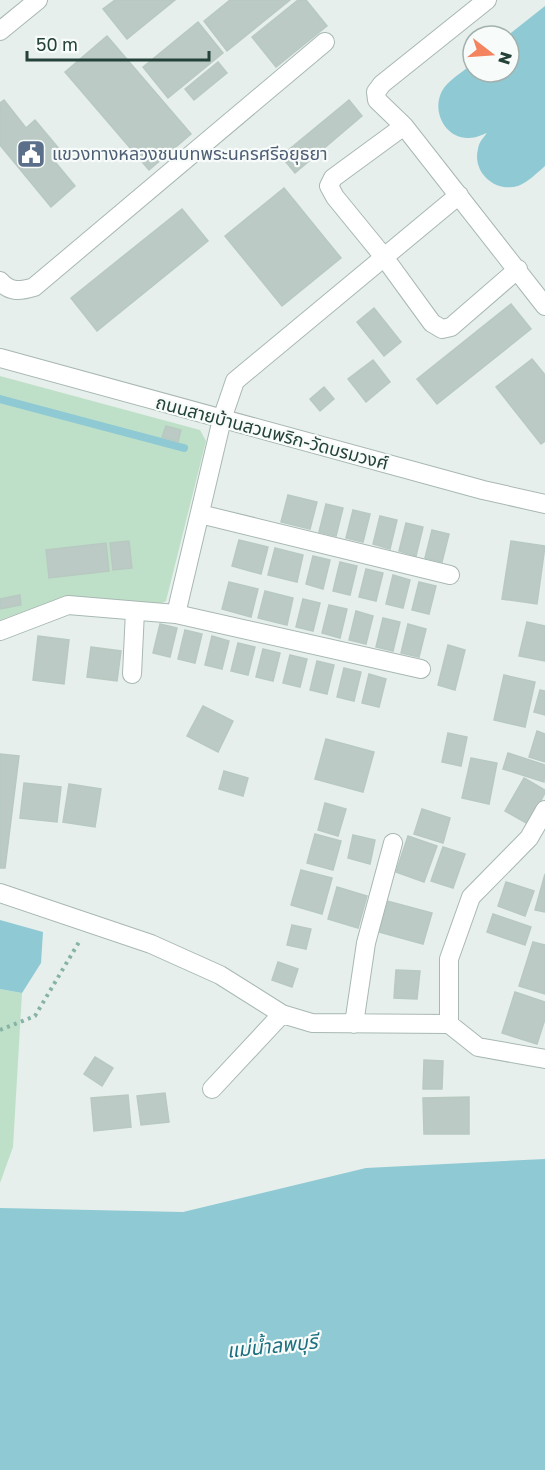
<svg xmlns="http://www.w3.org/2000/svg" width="545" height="1470" font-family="'Golos Text','Noto Sans Thai',sans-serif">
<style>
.green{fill:#bfe0c8}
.water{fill:#8ec9d4}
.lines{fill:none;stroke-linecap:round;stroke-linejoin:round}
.stream{stroke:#8ec9d4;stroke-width:8}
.building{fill:#bbcac4;stroke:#b8c9c2;stroke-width:1.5}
.minor-casing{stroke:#a8b8b2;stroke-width:20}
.path{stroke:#86b3a5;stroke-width:4;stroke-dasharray:3 4.5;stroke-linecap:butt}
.minor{stroke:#fff;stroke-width:18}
.labels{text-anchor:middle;stroke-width:4.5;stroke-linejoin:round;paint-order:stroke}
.service-label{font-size:18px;fill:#4e5e75;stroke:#f7fbf9;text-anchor:start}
.street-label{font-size:18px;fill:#24423a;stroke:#f7fbf9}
.water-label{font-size:20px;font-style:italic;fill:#1c6f80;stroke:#f7fbf9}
</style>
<rect width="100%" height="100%" fill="#e6efeb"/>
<path class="green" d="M0 376 200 430 206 441 166 601 160 604 66 596 0 620Z
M0 989 22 993 13 1147 0 1183Z"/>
<path class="water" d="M545 6V166C537 173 528 182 518 186 495 193 472 172 478 149 479 142 483 138 487 133 481 135 476 138 469 138 446 139 431 112 442 91 448 80 463 72 473 63V72H509V36H507Z
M0 920 43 932 41 963 22 993 0 989Z
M545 1159V1470H0V1208L183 1212 366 1168Z"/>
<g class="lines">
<path class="stream" d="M0 399 184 448"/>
</g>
<path class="building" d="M115 0H175L127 39 103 9Z
M230 0H290L227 51 204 21Z
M298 0H306L327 26 276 67 252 37Z
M198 22 223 53 168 98 143 67Z
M107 36 191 134 149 170 65 72Z
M218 62 227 73 194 100 185 89Z
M4 100 26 128 35 120 60 150 51 157 75 186 51 207 0 145V103Z
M349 100 362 116 295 173 281 156Z
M284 188 341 258 282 306 225 236Z
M182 209 208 241 97 331 71 298Z
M511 304 531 329 437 404 417 379Z
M374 308 401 342 384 356 357 322Z
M532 359 545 375V441L541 444 496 387Z
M373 360 390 382 366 402 348 379Z
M324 387 334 399 320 411 310 399Z
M166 426 181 430 178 442 162 437Z
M288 495 317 502 310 529 281 522Z
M326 504 343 508 336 536 319 532Z
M353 510 370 514 363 542 346 538Z
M380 516 397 520 390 549 373 544Z
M406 523 423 527 416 556 399 551Z
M432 530 449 534 442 562 425 558Z
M239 540 268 547 261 574 232 566Z
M129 541 132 568 113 570 110 543Z
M511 541 545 546 537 604 502 599Z
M106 543 109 571 49 578 46 550Z
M275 548 303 555 297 582 268 575Z
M313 556 330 560 323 589 306 584Z
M340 562 357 566 350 595 333 591Z
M366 569 383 573 376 601 359 597Z
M393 575 410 580 403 608 386 604Z
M229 582 258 589 251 617 222 609Z
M419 582 436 586 429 614 412 610Z
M265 591 293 598 287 625 258 618Z
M20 595 21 605 0 609V599Z
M303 599 320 603 313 631 296 627Z
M329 605 347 609 340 638 322 633Z
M356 611 373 616 366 644 349 640Z
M383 618 400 622 393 651 376 647Z
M527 622 545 626V661L519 656Z
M160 624 177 628 170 657 153 653Z
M408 624 426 629 419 657 401 653Z
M185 630 202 634 195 663 178 659Z
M38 636 69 640 64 684 33 680Z
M212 636 229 641 222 669 205 665Z
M238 643 255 647 248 675 231 671Z
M448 645 465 650 455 690 438 685Z
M91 647 121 651 117 681 87 677Z
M263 649 280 653 273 681 256 677Z
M290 655 307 659 300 687 283 683Z
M317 661 334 665 327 694 310 690Z
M344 668 361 672 354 701 337 697Z
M369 674 386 679 379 707 362 703Z
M504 675 535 682 525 727 494 720Z
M540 690 545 691V715L534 712Z
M203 706 233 721 218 752 187 736Z
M537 731 545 734V762L529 757Z
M448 733 467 737 461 766 442 762Z
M326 739 374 752 363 792 315 779Z
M508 753 545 765 544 782 503 769Z
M0 754 19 756 5 868H0Z
M471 758 497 763 489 804 462 798Z
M224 771 248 778 243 796 219 789Z
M524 778 545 790V793L528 824 505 811Z
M24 783 61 787 57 822 20 818Z
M69 784 101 789 95 827 63 822Z
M325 803 346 809 338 836 318 830Z
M422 809 450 818 443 843 414 834Z
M315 834 341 841 333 870 307 863Z
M353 835 375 840 370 864 348 858Z
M408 836 437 846 424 882 396 872Z
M443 847 465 854 453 888 431 881Z
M301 870 332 878 322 914 291 905Z
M545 874V912L535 910Z
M506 882 534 891 525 916 498 906Z
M337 887 367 896 358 928 328 919Z
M387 901 432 913 423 944 379 932Z
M493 914 531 927 525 945 487 932Z
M292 925 311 929 306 949 287 945Z
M533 942 545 945V994L519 986Z
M278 962 298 969 292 987 272 980Z
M396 970 420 971 417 999 394 998Z
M515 992 545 1002V1019L537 1044 502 1033Z
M95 1057 113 1068 102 1086 84 1074Z
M424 1060 443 1061 442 1089H423Z
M165 1093 169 1122 141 1125 137 1096Z
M128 1095 131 1127 94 1131 91 1098Z
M469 1097V1134H424L423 1098Z"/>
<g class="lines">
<g class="minor-casing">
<path id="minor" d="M487 0 382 84 376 92 377 100 404 126 545 306
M0 31 38 0
M404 126 333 178 329 186 335 197 384 257 432 323 442 329 451 327 518 269
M0 281C10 293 21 291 34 287L325 42
M0 358 483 490 545 504
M200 514 450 575
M176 614 222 419 235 381 459 195
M0 631 68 605 176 614 421 669
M132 674 135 611
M545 810 529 838 471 897 449 959V1024L478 1047 545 1059
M0 893 151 944 220 975 282 1014 312 1023 449 1024
M354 1024 366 943 393 843
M212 1089 282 1014"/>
</g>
<path class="path" d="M0 1030 35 1016 79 942"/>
<use href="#minor" class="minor"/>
</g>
<defs>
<g id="civic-square" transform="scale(1.5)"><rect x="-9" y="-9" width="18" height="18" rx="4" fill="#5c6f8a" stroke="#f7fbf9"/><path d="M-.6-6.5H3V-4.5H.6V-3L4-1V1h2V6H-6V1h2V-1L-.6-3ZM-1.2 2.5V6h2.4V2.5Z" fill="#fff"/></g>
</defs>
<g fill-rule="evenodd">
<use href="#civic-square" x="31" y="154"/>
</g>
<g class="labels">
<g class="service-label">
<text x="52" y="160">แขวงทางหลวงชนบทพระนครศรีอยุธยา</text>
</g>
<g class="street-label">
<text transform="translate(272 433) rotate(15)" y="6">ถนนสายบ้านสวนพริก-วัดบรมวงศ์</text>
</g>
<g class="water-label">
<text transform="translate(272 1346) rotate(-6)" y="7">แม่น้ำลพบุรี</text>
</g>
</g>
<g transform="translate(491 54) rotate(107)"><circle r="28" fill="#f7fbf9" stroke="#a3b1ad" stroke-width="1.5"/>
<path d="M0-4.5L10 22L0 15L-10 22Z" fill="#f4845f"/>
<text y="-9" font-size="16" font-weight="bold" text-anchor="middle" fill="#24423a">N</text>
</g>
<path d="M27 51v9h182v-9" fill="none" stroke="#24423a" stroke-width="3"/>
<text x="36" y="51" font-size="18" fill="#24423a" stroke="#f7fbf9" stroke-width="4.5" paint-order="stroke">50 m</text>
</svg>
